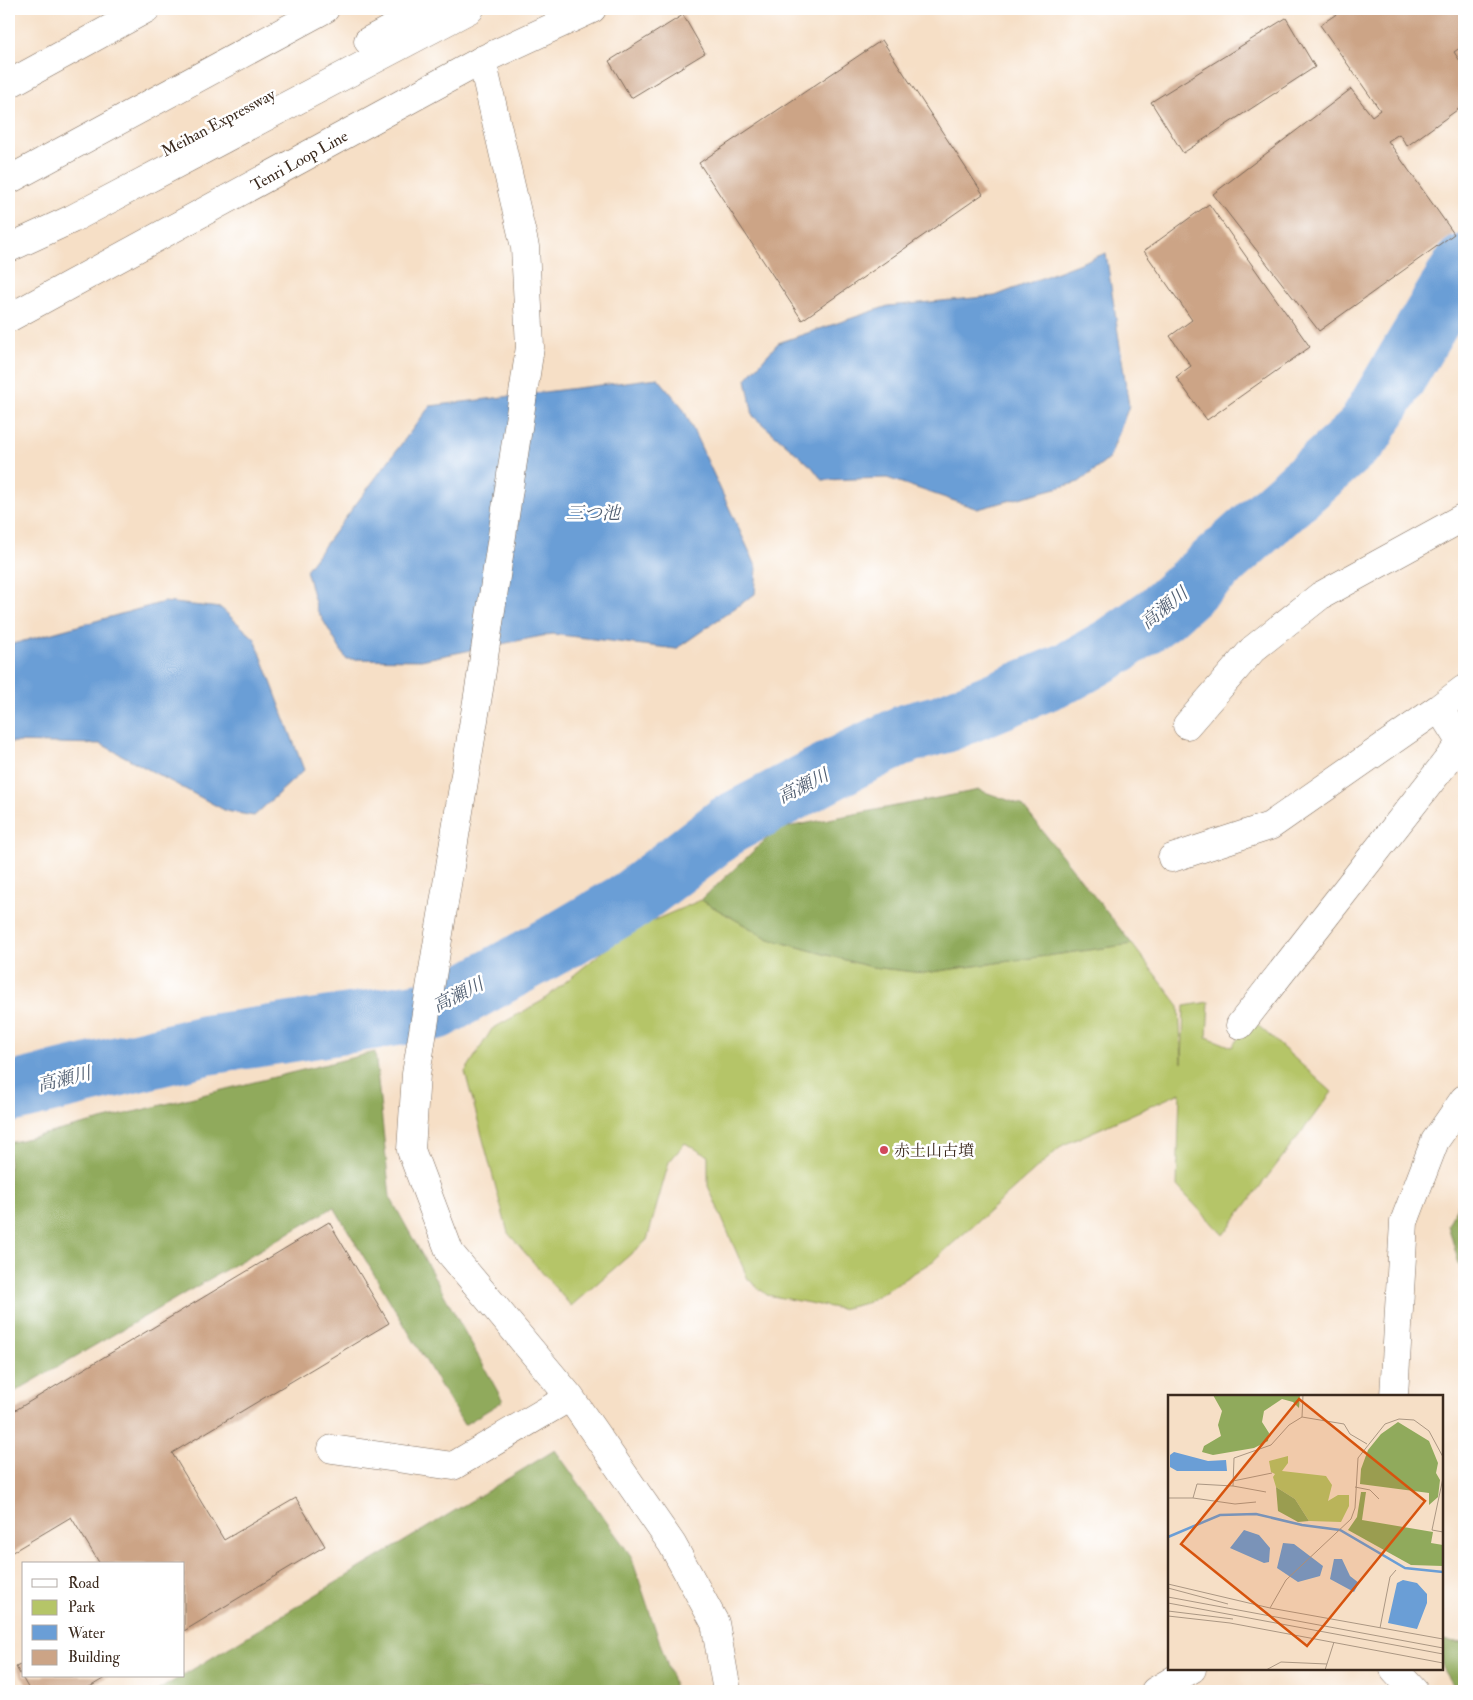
<svg xmlns="http://www.w3.org/2000/svg" width="1473" height="1700" font-family="'IM FELL Double Pica','Noto Serif JP',serif">
<style>
.green{fill:#b5c568;stroke:#787843}
.forest{fill:#90aa5c;stroke:#666a3d}
.water{fill:#6a9ed6;stroke:#52647a}
.lines{fill:none;stroke-linecap:round;stroke-linejoin:round}
.river{stroke:#6a9ed6;stroke-width:60}
.building{fill:#cca486}
.minor-casing{stroke:#7c6959;stroke-width:29}
.major-casing{stroke:#7c6959;stroke-width:29}
.highway-casing{stroke:#7c6959;stroke-width:29}
.minor{stroke:#fff;stroke-width:28}
.major{stroke:#fff;stroke-width:28}
.highway{stroke:#fff;stroke-width:28}
.poi-dot{fill:#d1495b;stroke:#fff;stroke-width:2}
.labels{text-anchor:middle;stroke-width:5;stroke-linejoin:round;paint-order:stroke}
.street-label{font-size:16px;fill:#3b2a1e;stroke:#fff}
.poi-label{font-size:16px;fill:#3b2a1e;stroke:#fff;text-anchor:start}
.water-label{font-size:18px;font-style:italic;fill:#505e71;stroke:#fff}
.inset-river{fill:none;stroke:#6a9ed6;stroke-width:2.5}
.inset-road{fill:none;stroke:#ab9783;stroke-width:1}
.view{fill:#d7540e;fill-opacity:0.15;stroke:#d7540e;stroke-width:2.5}
.inset-edge{fill:none;stroke:#3b2a1e;stroke-width:2.5}
</style>
<rect width="100%" height="100%" fill="#fff"/>
<filter id="ink" filterUnits="userSpaceOnUse"><feTurbulence type="fractalNoise" baseFrequency=".02" numOctaves="2"/><feDisplacementMap in="SourceGraphic" scale="10" xChannelSelector="R" yChannelSelector="G"/><feConvolveMatrix kernelMatrix="1 2 1 2 8 2 1 2 1" color-interpolation-filters="sRGB"/></filter>
<filter id="wash" filterUnits="userSpaceOnUse"><feTurbulence type="fractalNoise" baseFrequency=".0096" numOctaves="4" result="noise"/><feDisplacementMap in="SourceGraphic" scale="20" xChannelSelector="R" yChannelSelector="G"/><feGaussianBlur stdDeviation="1.12" result="paint"/><feColorMatrix in="noise" values="0 0 0 0 0 0 0 0 0 0 0 0 0 0 0 0 0 1.4 0 .05"/><feComposite in="paint" operator="in"/></filter>
<g filter="url(#wash)">
<rect width="100%" height="100%" fill="#f6dfc6"/>
<path class="green" d="M701 900 769 939 871 967 924 973 1132 944 1179 1006 1182 1063 1184 1006 1209 1002 1207 1037 1232 1047 1251 1019 1332 1092 1223 1235 1177 1186 1180 1093 1063 1145 933 1261 866 1303 841 1309 767 1295 748 1279 708 1186V1156L685 1143 669 1162 647 1240 571 1306 508 1233 465 1072 492 1029 542 1001 627 932Z"/>
<path class="forest" d="M979 790 1022 805 1132 944 924 973 871 967 769 939 701 900 777 829Z
M375 1052 390 1197 503 1401 464 1425 334 1207 9 1395V1143Z
M1464 1192V1273L1461 1271 1448 1225Z
M555 1450 631 1556 676 1691H157Z
M1442 1640 1464 1643V1691H1456L1442 1668Z"/>
<path class="water" d="M1106 253 1129 406 1109 459 1079 482 978 509 887 478 822 480 812 467 753 416 746 379 778 343 888 306 995 296Z
M658 378 683 408 757 568 755 594 676 649 552 634 421 660 346 659 317 610 306 570 430 406Z
M164 602 221 608 255 639 304 770 254 816 226 811 101 744 9 742V645Z"/>
<g class="lines">
<path class="river" d="M9 1093 206 1045 436 1010 556 944 631 900 728 825 853 759 908 733 942 724 1070 671 1114 646 1161 613 1363 433 1464 264"/>
</g>
<g id="blocks">
<path class="building" d="M1344 9H1460L1464 14V45L1454 52 1464 67V105L1407 146 1399 134 1388 141 1454 234 1319 331 1213 194 1351 89 1372 116 1380 110 1320 25Z
M683 15 705 53 631 98 609 61Z
M1286 18 1315 67 1183 153 1151 102Z
M882 40 983 194 802 320 699 163Z
M1209 204 1310 347 1207 420 1176 377 1191 366 1170 336 1192 320 1144 251Z
M329 1222 389 1323 172 1453 224 1540 296 1498 325 1546 184 1631V1564H100L71 1517 9 1554V1414Z
M24 1663V1676H108L83 1691H30L16 1667Z"/>
</g>
</g>
<g filter="url(#ink)">
<use href="#blocks" fill-opacity="0" stroke="#7c6959" stroke-width="1"/>
<g class="lines">
<g class="minor-casing">
<path id="minor" d="M482 60 525 247 530 347 481 677 416 1074 411 1150 450 1253 570 1397 672 1544 715 1623 727 1691
M9 84 146 9
M1464 689 1439 708 1464 748
M1187 725 1253 649 1320 596 1464 517
M1172 858 1270 826 1439 708
M1240 1025 1461 743
M1394 1396 1404 1222 1435 1141 1464 1099
M332 1449 453 1466 570 1397
M1394 1669 1414 1691
M1155 1691 1192 1669"/>
</g>
<g class="major-casing">
<path id="major" d="M9 318 482 60 592 9"/>
</g>
<g class="highway-casing">
<path id="highway" d="M368 41 428 9
M9 180 325 9
M9 248 72 219 470 9"/>
</g>
<use href="#minor" class="minor"/>
<use href="#major" class="major"/>
<use href="#highway" class="highway"/>
</g>
</g>
<circle class="poi-dot" cx="884" cy="1150" r="5"/>
<g class="labels">
<g class="street-label">
<text transform="translate(218 122) rotate(-28)" y="6">Meihan Expressway</text>
<text transform="translate(299 160) rotate(-29)" y="6">Tenri Loop Line</text>
</g>
<g class="poi-label">
<text x="894" y="1156">赤土山古墳</text>
</g>
<g class="water-label">
<text x="593" y="519">三つ池</text>
<text transform="translate(1164 608) rotate(-39)" y="6">高瀬川</text>
<text transform="translate(803 786) rotate(-27)" y="6">高瀬川</text>
<text transform="translate(458 995) rotate(-27)" y="6">高瀬川</text>
<text transform="translate(64 1079) rotate(-14)" y="6">高瀬川</text>
</g>
</g>
<g transform="translate(1168 1395)">
<rect width="275" height="275" fill="#f6dfc6"/>
<path d="M120 61V68L114 76 158 81 164 90 160 106 170 100H181V111L173 127 141 126 127 104 108 92 105 82 107 79 103 77 101 66Z" fill="#b5c568"/>
<path d="M45 0H132L131 13 125 7 114 4 96 16 94 27 101 38 100 46 86 53 45 60 34 57 36 51 53 41 50 30 54 16ZM230 27 261 46 270 68 268 78 272 85 270 102 261 110V98L192 89 193 74 200 55 213 39ZM108 92 127 104 141 126 130 127 110 116ZM193 97H198L194 125 265 137 263 148 275 150V171L243 170 180 135 189 122Z" fill="#90aa5c"/>
<path d="M6 57 40 66 58 65 59 76H9L2 72V60ZM76 135 91 140 102 153 101 167 96 168 62 153ZM115 148 126 149 155 171 152 181 130 187 109 173ZM166 164H174L182 181 191 188 186 197 162 184ZM235 185 249 188 259 199V208L249 234 220 228 229 188Z" fill="#6a9ed6"/>
<path class="inset-river" d="M0 142 52 120 88 119 134 130 172 135 237 173 275 177"/>
<path class="inset-road" d="M134 22 176 29 182 39 199 49M275 83 264 135 275 137M65 86 104 78M65 91 98 97M187 92 202 95 211 104M0 103H25L29 89 65 91 66 63 103 50 121 30 134 22 135 0M25 103 67 109 88 107M0 189 102 213 275 244M0 193 60 209M0 202 275 253M0 208 275 259M102 213 118 185 183 124 187 113 190 63 217 29 231 24 246 25 261 36 275 62M0 216 65 224M0 221 62 228 275 268M212 233 222 182 228 175M98 275 113 267 159 269M157 275 166 247"/>
<path class="view" d="M131 4 257 106 139 251 13 149Z"/>
<rect width="275" height="275" class="inset-edge"/>
</g>
<rect width="1473" height="1700" fill="none" stroke="#fff" stroke-width="30"/>
<rect x="22" y="1562" width="162" height="115" fill="#ffffff" stroke="#b1aaa5"/>
<rect x="32" y="1579" width="25" height="8" fill="#ffffff" stroke="#b1aaa5"/>
<text x="68" y="1588" font-size="15" fill="#3b2a1e">Road</text>
<rect x="32" y="1600" width="25" height="15" fill="#b5c568" stroke="#b1aaa5"/>
<text x="68" y="1612" font-size="15" fill="#3b2a1e">Park</text>
<rect x="32" y="1625" width="25" height="15" fill="#6a9ed6" stroke="#b1aaa5"/>
<text x="68" y="1638" font-size="15" fill="#3b2a1e">Water</text>
<rect x="32" y="1650" width="25" height="15" fill="#cca486" stroke="#b1aaa5"/>
<text x="68" y="1662" font-size="15" fill="#3b2a1e">Building</text>
</svg>
